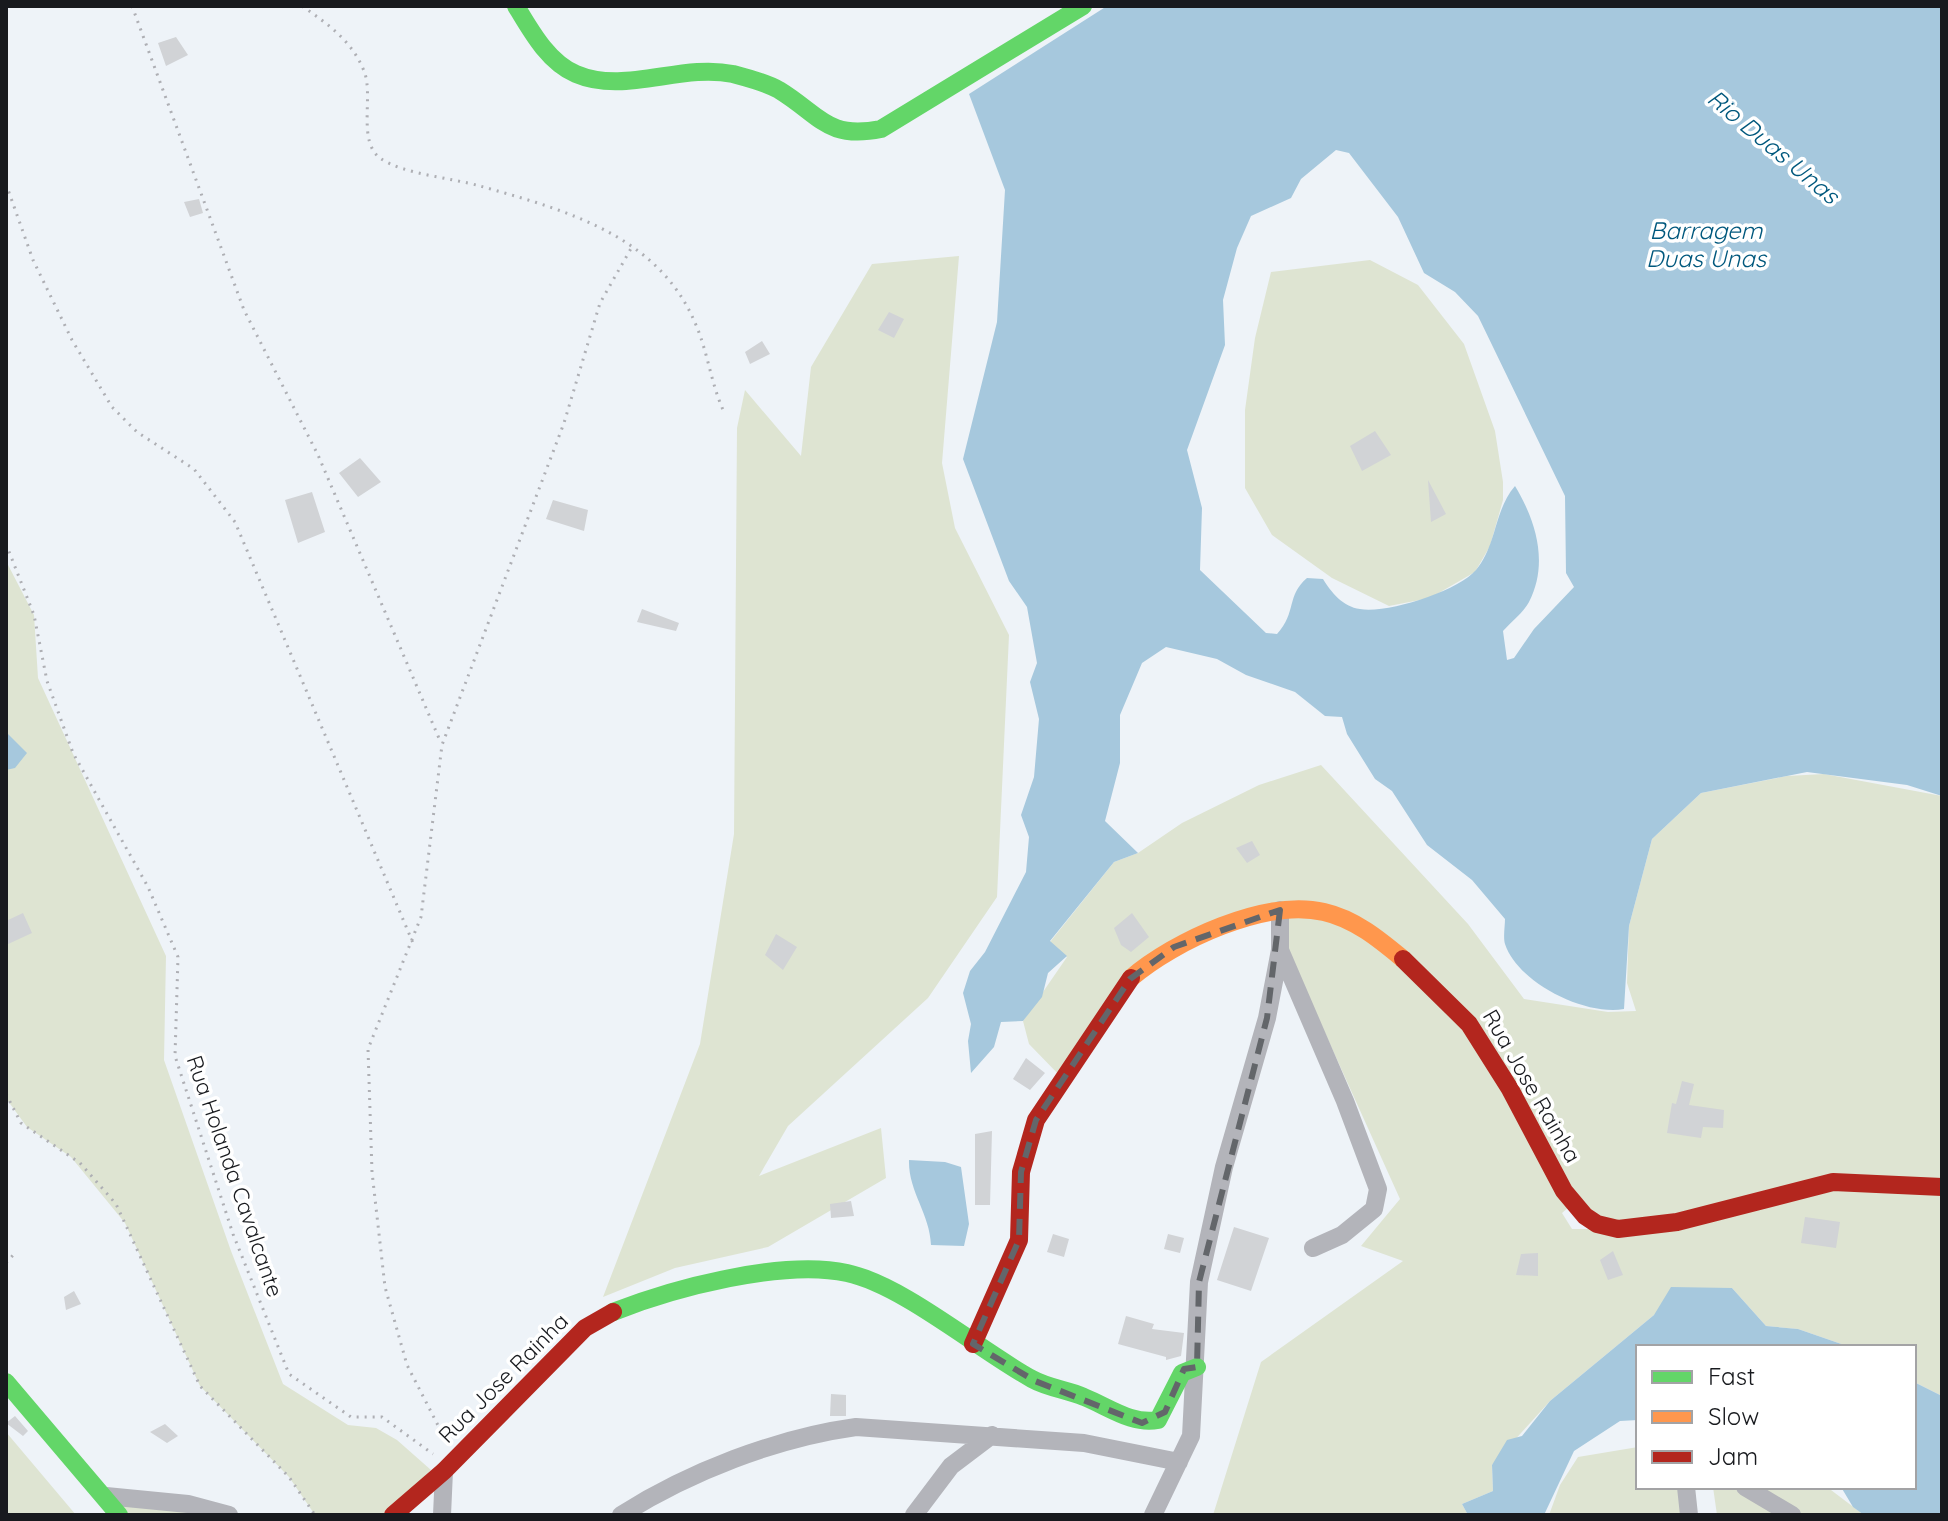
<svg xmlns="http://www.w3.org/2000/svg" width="1948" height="1521" font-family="Quicksand,sans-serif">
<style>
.green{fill:#dee4d2;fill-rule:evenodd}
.water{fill:#a6c8dd;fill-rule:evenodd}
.building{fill:#d1d3d6}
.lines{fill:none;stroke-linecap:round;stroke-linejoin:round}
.path{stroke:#aeafb4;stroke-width:3;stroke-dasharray:2 6;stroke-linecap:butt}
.street{stroke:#b3b4ba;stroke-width:18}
.fast{stroke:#63d668;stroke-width:18}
.slow{stroke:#ff974d;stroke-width:18}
.jam{stroke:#b3261e;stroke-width:18}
.marked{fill:none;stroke:#63666a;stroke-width:6;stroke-dasharray:16 10;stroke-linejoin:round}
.labels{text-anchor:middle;stroke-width:7;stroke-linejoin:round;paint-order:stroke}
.street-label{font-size:22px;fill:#181a1e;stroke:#fff}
.water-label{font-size:24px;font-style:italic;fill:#00587d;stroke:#fff}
</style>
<rect width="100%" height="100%" fill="#eef3f8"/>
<path class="green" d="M959 256 942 463 955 528 1009 635 997 897 928 998 788 1126 759 1176 881 1128 886 1178 768 1247 675 1268 603 1297 700 1044 734 834 737 428 745 390 801 456 811 367 872 264Z
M1370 260 1418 285 1464 344 1495 431 1503 482V500L1490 546 1475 572 1430 598 1389 606 1332 578 1272 535 1245 488V410L1255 338 1271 272Z
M6 561 34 615 38 678 166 956 164 1060 231 1251 283 1384 348 1425 376 1428 397 1440 431 1470 386 1515H315L289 1477 200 1386 125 1223 71 1157 27 1127 8 1101Z
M1321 765 1468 924 1524 999 1608 1012 1636 1011 1627 983 1629 926 1652 839 1701 793 1787 776 1824 774 1942 796V1396L1914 1382V1347H1850L1798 1329 1766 1326 1732 1288 1654 1315 1550 1401 1492 1465 1493 1491 1462 1504 1468 1515H1213L1261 1362 1403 1261 1361 1246 1400 1199 1288 951 1287 909 1147 963 1063 1079 1029 1044 1023 1021 1067 957 1050 942 1114 862 1138 853 1182 823 1259 785ZM1570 1206 1609 1229H1572L1562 1213Z
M6 1432 76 1515H6Z
M1638 1447V1487H1686L1689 1515H1549L1560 1485 1578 1457Z
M1713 1487H1827L1864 1515H1717Z
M113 1500 209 1515H124Z"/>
<path class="water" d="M1107 6H1942V796L1907 785 1807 772 1701 793 1652 839 1629 926 1624 1009C1585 1016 1518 983 1505 944 1503 937 1505 926 1505 919L1472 880 1427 845 1392 791 1375 779 1347 734 1342 717 1325 716 1295 692 1246 675 1217 659 1166 647 1142 663 1120 715V763L1105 821 1138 853 1114 862 1050 941 1067 956 1048 973 1042 997 1023 1021 1001 1022 994 1047 971 1073 968 1041 971 1024 963 993 970 971 985 952 1026 872 1029 837 1021 815 1034 777 1039 719 1030 682 1037 663 1027 607 1009 581 963 459 997 322 1005 190 969 94ZM1336 150 1349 153 1398 217 1424 273 1455 292 1478 316 1565 496 1566 573 1574 587 1534 629 1514 658 1507 660 1503 631C1511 622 1523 613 1529 602 1549 563 1536 521 1515 486 1494 510 1497 545 1476 570 1458 591 1387 614 1360 609 1343 607 1331 592 1323 579L1307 578C1286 596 1297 612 1277 634L1266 633 1200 570 1202 508 1187 450 1225 345 1223 300 1237 248 1251 216 1291 198 1301 179Z
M6 732 27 753 15 768 6 770Z
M909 1160 945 1162 961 1167 969 1224 964 1246 931 1245C930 1214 908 1191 909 1160Z
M1671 1287 1732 1288 1766 1326 1798 1329 1850 1347H1638V1420L1620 1421 1574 1451 1544 1515H1468L1462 1504 1493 1491 1492 1465 1507 1440 1522 1436 1550 1401 1654 1315Z
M1914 1382 1942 1396V1515H1864L1853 1507 1841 1487H1914Z"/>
<path class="building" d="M176 37 188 55 166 66 158 43Z
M199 199 203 213 190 217 184 202Z
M889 312 904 319 894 338 878 330Z
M762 341 770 354 750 364 745 352Z
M1375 431 1391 455 1362 471 1350 446Z
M360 458 381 482 358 497 339 473Z
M1428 480 1446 514 1431 522Z
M312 492 325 532 298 543 285 500Z
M553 500 588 510 584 531 546 519Z
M642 609 679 623 676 631 637 622Z
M1252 841 1260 855 1247 863 1236 848Z
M23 913 32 933 6 945V921Z
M1132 913 1149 937 1131 952 1121 945 1114 928Z
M776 934 797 947 783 970 765 955Z
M1026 1058 1045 1073 1030 1090 1013 1079Z
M1682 1081 1694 1084 1689 1105 1724 1110 1723 1128 1703 1127 1701 1138 1667 1133 1672 1103 1676 1104Z
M992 1131 990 1205H975V1134Z
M851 1201 854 1216 831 1218 830 1204Z
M1805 1217 1840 1222 1836 1248 1801 1243Z
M1234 1227 1269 1238 1251 1291 1217 1280Z
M1053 1234 1069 1239 1064 1257 1047 1252Z
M1168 1234 1184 1238 1180 1253 1164 1249Z
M1613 1251 1623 1275 1608 1280 1600 1260Z
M1538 1253V1276L1516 1275 1521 1254Z
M74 1291 81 1304 66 1310 64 1297Z
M1126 1316 1154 1324 1152 1329 1184 1333 1181 1356 1166 1360V1357L1118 1344Z
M831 1394 846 1395V1416H830Z
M15 1416 28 1431 23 1436 6 1423Z
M165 1424 178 1436 167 1443 150 1432Z"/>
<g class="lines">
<path class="path" d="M132 6 244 310 318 455 441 743
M302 6C328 24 352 41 364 71 374 95 357 141 380 158 402 174 452 178 480 186 565 210 659 235 696 325 708 353 711 384 724 412
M6 184 33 260 72 340 112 407 137 432 194 469 235 522 413 943
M6 544 34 615 47 681 73 753 148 887 178 957 175 1056 233 1234 289 1374 351 1417H382L433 1454
M6 1094 21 1123 80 1163 116 1204 200 1386 289 1477 315 1515
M6 1263 16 1252
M445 1439 407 1365 385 1287 372 1172 368 1049 421 917 442 745 564 423 600 303 633 245"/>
<path class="street" d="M1280 910V950L1345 1101 1378 1189 1374 1209 1342 1235 1313 1248
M1686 1487 1689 1515
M1745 1487 1792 1515
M106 1496 188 1504 229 1515
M442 1515 444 1471
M621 1515C689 1472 776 1438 856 1427L1084 1443 1179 1462
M914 1515 951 1466 992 1435
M1153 1515 1191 1436 1199 1282 1224 1167 1267 1018 1280 950"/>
<path class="fast" d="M516 6C531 31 548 62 576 74 625 95 681 63 733 74 748 78 765 82 779 90 820 115 827 140 881 129L1083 6
M613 1312C674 1288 783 1259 847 1273 903 1285 979 1350 1032 1379 1048 1388 1068 1390 1084 1397 1109 1407 1132 1425 1158 1420L1182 1373 1197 1367
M6 1382 119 1515"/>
<path class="slow" d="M1131 978C1174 941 1266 898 1324 912 1355 919 1380 940 1403 959"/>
<path class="jam" d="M1403 959 1469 1024 1510 1089 1564 1191 1585 1216 1597 1224 1618 1229 1677 1222 1833 1182 1942 1187
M973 1344 1019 1240 1021 1172 1036 1120 1131 978
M393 1515 444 1471 585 1328 613 1312"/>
</g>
<path class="marked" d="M1280 910 1267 1018 1199 1282 1197 1367 1184 1369 1165 1412 1142 1423 1035 1381 973 1344 1019 1240 1021 1172 1036 1120 1130 979 1174 947Z"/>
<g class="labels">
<g class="street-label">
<text transform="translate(1532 1086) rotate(60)" y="8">Rua Jose Rainha</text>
<text transform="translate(235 1176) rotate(71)" y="8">Rua Holanda Cavalcante</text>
<text transform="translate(503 1378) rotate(-45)" y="8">Rua Jose Rainha</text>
</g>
<g class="water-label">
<text transform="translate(1773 147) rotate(40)" y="8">Rio Duas Unas</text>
<text x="1706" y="239">Barragem<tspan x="1706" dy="28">Duas Unas</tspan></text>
</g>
</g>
<rect width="1948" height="1521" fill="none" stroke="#181a1e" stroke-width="16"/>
<rect x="1636" y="1345" width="280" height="144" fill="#ffffff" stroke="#a3a3a5" stroke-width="2"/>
<rect x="1652" y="1371" width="40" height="12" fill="#63d668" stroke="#a3a3a5" stroke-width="2"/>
<text x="1708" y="1385" font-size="24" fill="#181a1e">Fast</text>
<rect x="1652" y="1411" width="40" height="12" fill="#ff974d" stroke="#a3a3a5" stroke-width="2"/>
<text x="1708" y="1425" font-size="24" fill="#181a1e">Slow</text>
<rect x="1652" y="1451" width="40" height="12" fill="#b3261e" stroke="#a3a3a5" stroke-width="2"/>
<text x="1708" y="1465" font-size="24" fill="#181a1e">Jam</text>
</svg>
